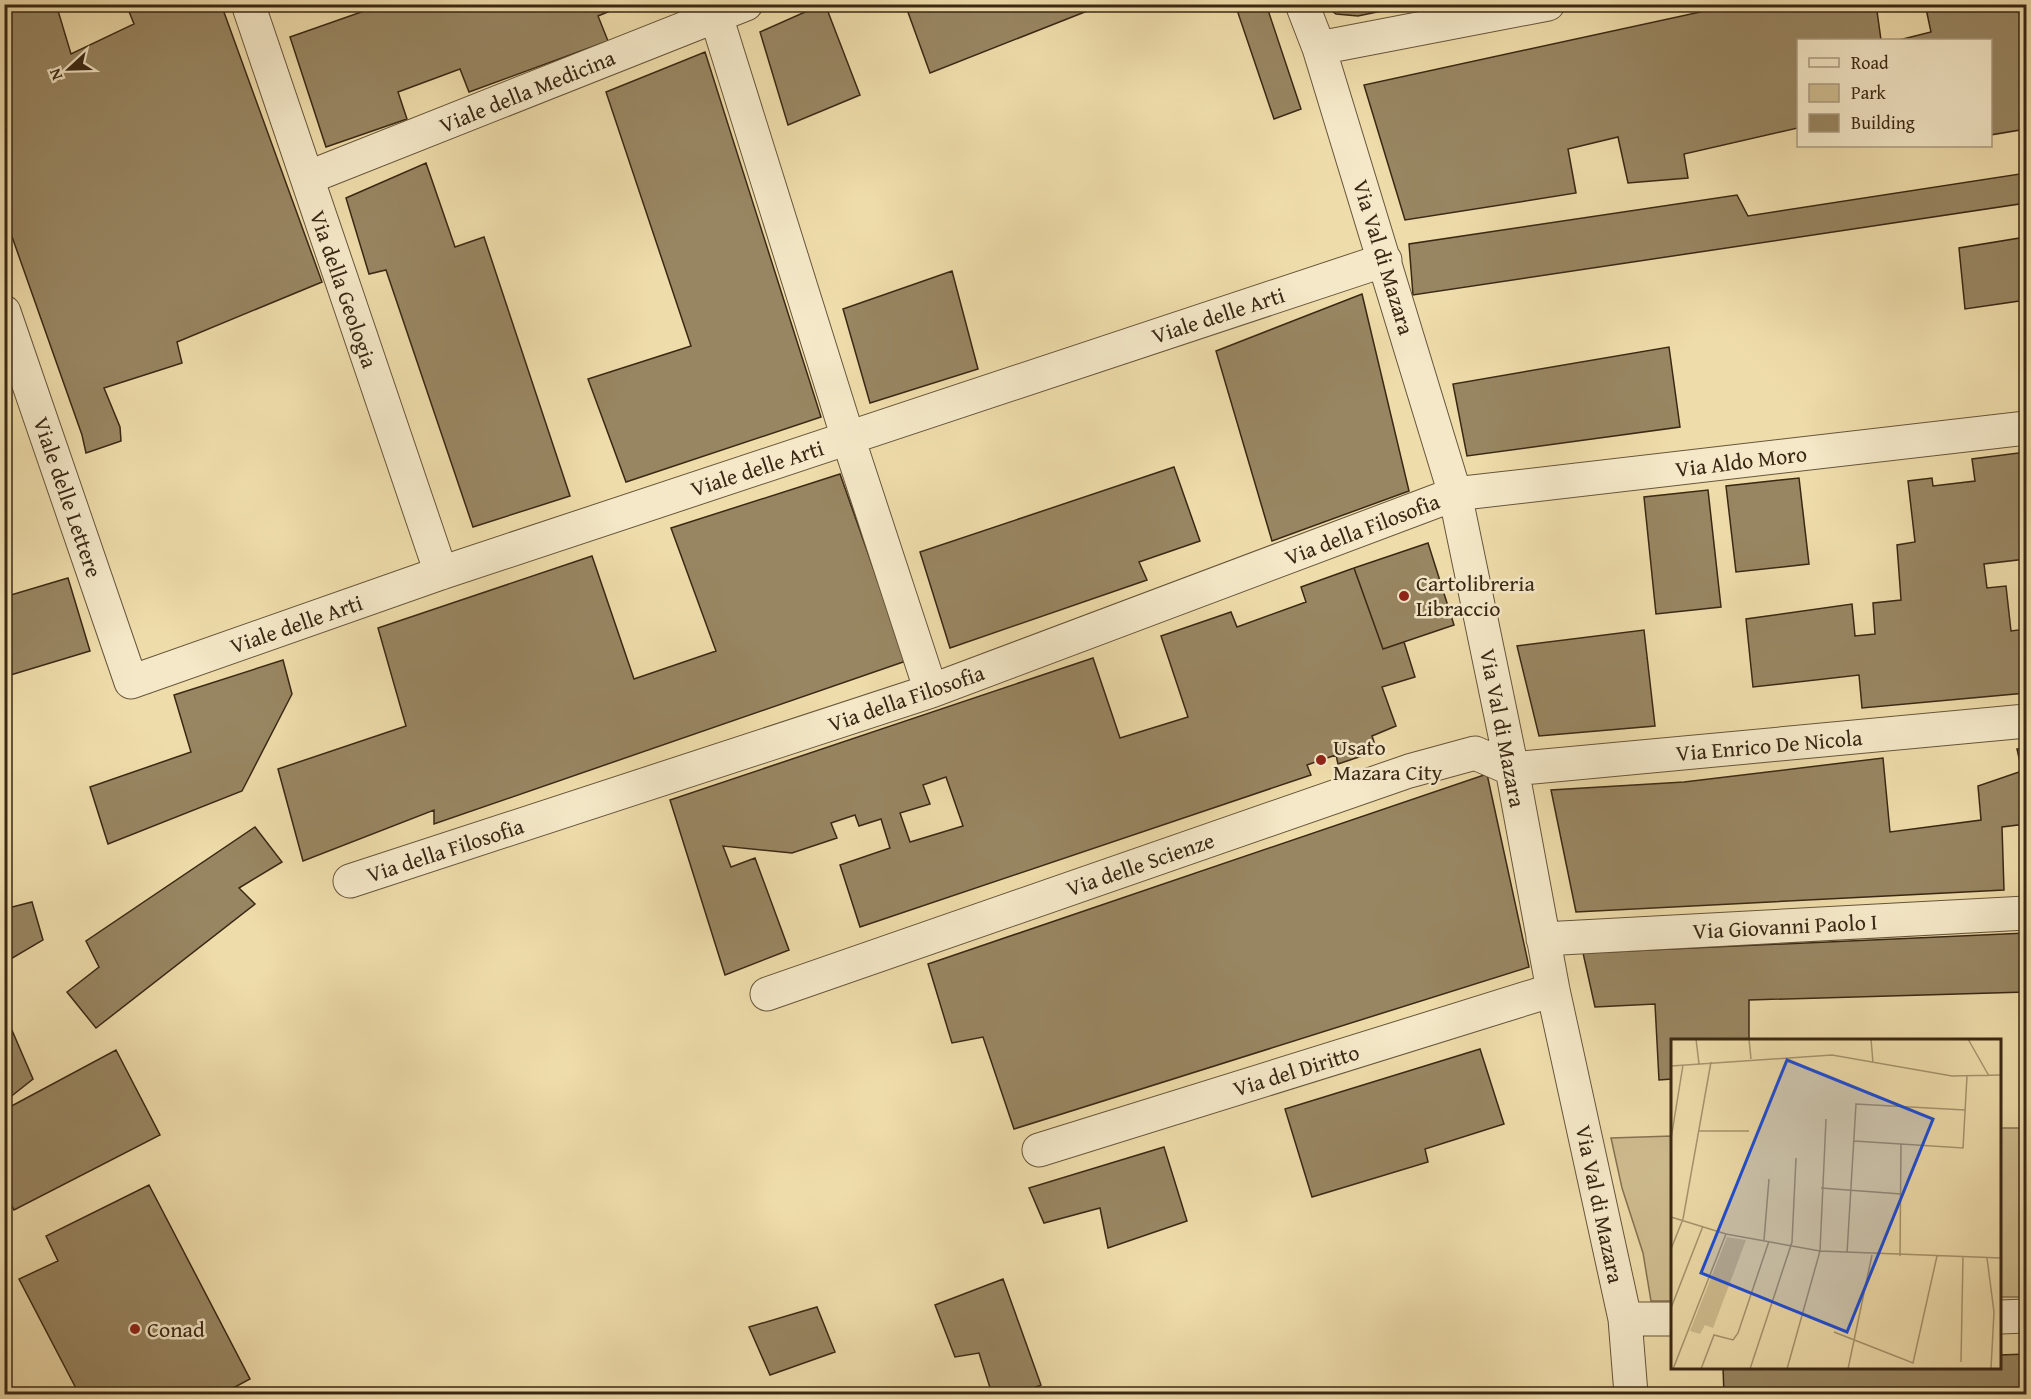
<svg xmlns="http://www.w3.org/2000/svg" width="2031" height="1399" font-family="'Gentium Book Plus',serif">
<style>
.green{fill:#cfbd90;stroke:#847252;stroke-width:1.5}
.building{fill:#988662;stroke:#3a2814;stroke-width:1.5;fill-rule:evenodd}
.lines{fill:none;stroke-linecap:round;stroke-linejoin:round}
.minor-casing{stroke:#67553a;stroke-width:35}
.minor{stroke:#f4e8c8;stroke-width:33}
.poi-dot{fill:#8f2418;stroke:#f4e8c8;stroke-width:2}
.labels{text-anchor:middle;stroke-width:5;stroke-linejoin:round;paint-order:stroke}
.street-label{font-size:22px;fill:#3a2814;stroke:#f4e8c8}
.poi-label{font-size:22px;fill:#3a2814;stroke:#f4e8c8;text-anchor:start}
.inset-road{fill:none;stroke:#a6946e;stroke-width:1.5}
.view{fill:#1d4ed8;fill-opacity:0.15;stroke:#1d4ed8;stroke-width:3}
.inset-edge{fill:none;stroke:#3a2814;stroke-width:3}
</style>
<rect width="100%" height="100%" fill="#eedcaa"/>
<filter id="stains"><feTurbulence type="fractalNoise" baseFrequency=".00333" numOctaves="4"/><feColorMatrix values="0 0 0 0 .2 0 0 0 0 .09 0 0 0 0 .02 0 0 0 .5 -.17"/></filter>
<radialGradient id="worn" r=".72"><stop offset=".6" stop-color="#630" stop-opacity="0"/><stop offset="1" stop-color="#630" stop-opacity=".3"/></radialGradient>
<path class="green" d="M2000 1128H2026V1297H2000Z
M1672 1136V1301H1651L1643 1253 1622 1188 1611 1138Z"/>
<path class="building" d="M4 4H56L71 54 134 24 126 4H221L322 282 177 342 182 363 104 388 120 427 121 441 86 453 82 435 4 214Z
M384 4H627L598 16 608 41 469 92 460 69 398 92 407 119 326 147 290 37Z
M823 4H825L860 95 788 125 760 32Z
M905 4H1105L930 73Z
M1249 4H1266L1301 109 1274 119 1237 10Z
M1415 4 1358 16 1336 14 1323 4Z
M1737 4H1876L1881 40H1798V128L1684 154 1688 178 1628 183 1618 137 1568 149 1576 193 1405 220 1364 85Z
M1925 4H2026V129L1990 135V40H1899L1931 32Z
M705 52 821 417 626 482 588 379 691 346 606 92Z
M426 163 455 247 484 237 570 496 473 527 386 270 369 274 346 198Z
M2026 173V203L1413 295 1409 244 1737 195 1748 216Z
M2026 237V300L1965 309 1959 248Z
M952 271 978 369 870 403 843 309Z
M1362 294 1409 491 1272 541 1216 351Z
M1669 347 1680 427 1467 456 1453 384Z
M2026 452V559L1984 564 1987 588 2006 586 2011 631 2026 629V693L1862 708 1859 675 1753 687 1746 619 1852 604 1855 636 1875 634 1873 603 1901 600 1897 545 1915 542 1908 481 1932 478 1933 486 1975 481 1972 459Z
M1174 467 1200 541 1139 562 1147 580 950 648 920 552Z
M840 474 906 661 434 824V810L303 861 278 769 406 726 378 628 592 556 634 679 716 651 671 528Z
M1799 478 1809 564 1736 572 1726 486Z
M1708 490 1721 607 1656 614 1644 497Z
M1428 543 1454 625 1383 649 1354 568Z
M1354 568 1383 649 1404 642 1415 677 1382 687 1396 726 1372 736 1377 751 1338 764 1336 755 1321 760 1307 765 1311 775 860 927 840 865 890 848 881 819 859 826 855 815 831 823 837 838 792 853 723 846 731 867 755 858 789 950 725 975 670 800 1093 658 1120 738 1188 717 1161 636 1231 612 1237 627 1306 602 1301 587ZM946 777 963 826 910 842 900 813 930 804 923 785Z
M68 578 90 651 4 677V597Z
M1644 630 1655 726 1539 736 1517 646Z
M283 660 292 694 242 791 108 844 90 787 191 752 174 695Z
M2017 749H2026V824L2002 827 2004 890 1576 912 1551 790 1684 782 1883 758 1890 832 1981 820 1978 786 2022 771Z
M1487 774 1529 967 1014 1129 983 1037 952 1043 928 964Z
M255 827 282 862 239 888 255 904 96 1028 67 992 99 967 86 941Z
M32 902 43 940 4 963V909Z
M2026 933V992L1749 1000V1040H1672V1079L1659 1080 1655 1004 1595 1007 1583 953Z
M11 1028 33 1079 4 1102V1031Z
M1480 1049 1504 1124 1425 1149 1428 1162 1312 1197 1285 1109Z
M116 1050 160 1135 14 1210 4 1190V1110Z
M1164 1147 1187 1221 1108 1248 1100 1208 1044 1223 1029 1188Z
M149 1185 250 1379 222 1394H79L19 1279 58 1261 46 1236Z
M1003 1279 1041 1385 1019 1394H992L979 1353 955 1357 935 1305Z
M817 1307 835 1352 770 1375 749 1327Z
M2026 1354V1394H1724L1723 1368H2000V1355Z"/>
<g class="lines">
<g class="minor-casing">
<path id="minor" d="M248 4 441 573
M1302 4 1319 48 1455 494 1512 769 1553 990 1625 1319 1631 1394
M716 16 848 438 931 691
M1319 48 1548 4
M307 178 746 4
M4 312 131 682 441 573 1385 260
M350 881 931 691 1455 494 2026 428
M1543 939 2026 913
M767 994 1409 771 1475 753 1512 769 2026 721
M1039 1150 1553 990
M2000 1317 2026 1316
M1625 1319H1672"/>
</g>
<use href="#minor" class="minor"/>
</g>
<g class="poi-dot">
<circle cx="1404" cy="596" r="6"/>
<circle cx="1321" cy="760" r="6"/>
<circle cx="135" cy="1329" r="6"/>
</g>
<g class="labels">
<g class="street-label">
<text transform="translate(527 91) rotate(-22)" y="8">Viale della Medicina</text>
<text transform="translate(1384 257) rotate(73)" y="8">Via Val di Mazara</text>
<text transform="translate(344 289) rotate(71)" y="8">Via della Geologia</text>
<text transform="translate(1218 315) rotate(-18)" y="8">Viale delle Arti</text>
<text transform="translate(1741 461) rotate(-7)" y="8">Via Aldo Moro</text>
<text transform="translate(757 468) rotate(-18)" y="8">Viale delle Arti</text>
<text transform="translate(68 497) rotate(71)" y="8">Viale delle Lettere</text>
<text transform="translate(1362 529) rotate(-21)" y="8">Via della Filosofia</text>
<text transform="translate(296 624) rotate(-19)" y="8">Viale delle Arti</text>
<text transform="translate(906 698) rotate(-19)" y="8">Via della Filosofia</text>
<text transform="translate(1503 728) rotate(79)" y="8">Via Val di Mazara</text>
<text transform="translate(1769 745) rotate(-5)" y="8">Via Enrico De Nicola</text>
<text transform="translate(445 850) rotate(-18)" y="8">Via della Filosofia</text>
<text transform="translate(1140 864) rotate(-19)" y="8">Via delle Scienze</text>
<text transform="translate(1785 926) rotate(-3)" y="8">Via Giovanni Paolo I</text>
<text transform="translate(1296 1070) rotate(-17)" y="8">Via del Diritto</text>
<text transform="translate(1600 1204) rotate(78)" y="8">Via Val di Mazara</text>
</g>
<g class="poi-label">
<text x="1416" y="591">Cartolibreria<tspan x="1416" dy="25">Libraccio</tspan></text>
<text x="1333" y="755">Usato<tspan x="1333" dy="25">Mazara City</tspan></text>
<text x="147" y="1337">Conad</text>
</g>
</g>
<g transform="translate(1671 1039)">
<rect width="330" height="330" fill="#eedcaa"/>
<path d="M56 198 75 201 42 289 34 286 29 295 19 292Z" fill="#cfbd90"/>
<path class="inset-road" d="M25 0 28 25M78 0 80 20M200 0 202 24M297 0 318 37M0 27 161 16 281 37 330 36M28 92H78M0 100 12 26M183 102 292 109 296 37M150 149 230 155M0 178 55 195 149 212 330 219M93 201 98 140M0 210 12 180 40 23M176 214 185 65 294 71M229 217 230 105M316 219 323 273 320 330M0 269 32 187M163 293 242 324 266 217M290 323 292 218M2 330 55 195M30 330 43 296 62 301 67 294 98 202M79 330 121 203 125 119M116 330 149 212 155 80M177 330 201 216"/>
<path class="view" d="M116 21 262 80 176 293 30 234Z"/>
<rect width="330" height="330" class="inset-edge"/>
</g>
<rect width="2031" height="1399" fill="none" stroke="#eedcaa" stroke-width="24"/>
<rect x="6" y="6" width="2019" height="1387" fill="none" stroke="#3a2814" stroke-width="3"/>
<rect x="12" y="12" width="2007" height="1375" fill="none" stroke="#3a2814" stroke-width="1.5"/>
<rect x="1797" y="39" width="195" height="108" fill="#f4e8c8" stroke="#aa9b80" stroke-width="1.5"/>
<rect x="1809" y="58" width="30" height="9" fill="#f4e8c8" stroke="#aa9b80" stroke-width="1.5"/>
<text x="1851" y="69" font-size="18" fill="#3a2814">Road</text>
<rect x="1809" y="84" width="30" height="18" fill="#cfbd90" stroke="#aa9b80" stroke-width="1.5"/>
<text x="1851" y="99" font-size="18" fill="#3a2814">Park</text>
<rect x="1809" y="114" width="30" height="18" fill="#988662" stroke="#aa9b80" stroke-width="1.5"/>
<text x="1851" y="129" font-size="18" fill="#3a2814">Building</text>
<g transform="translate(69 69) rotate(248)" stroke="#f4e8c8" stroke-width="4.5" paint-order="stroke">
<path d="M0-4.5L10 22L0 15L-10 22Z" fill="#3a2814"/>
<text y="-9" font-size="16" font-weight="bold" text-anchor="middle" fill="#3a2814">N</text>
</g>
<rect width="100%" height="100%" filter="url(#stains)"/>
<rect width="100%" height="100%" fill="url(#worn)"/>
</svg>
